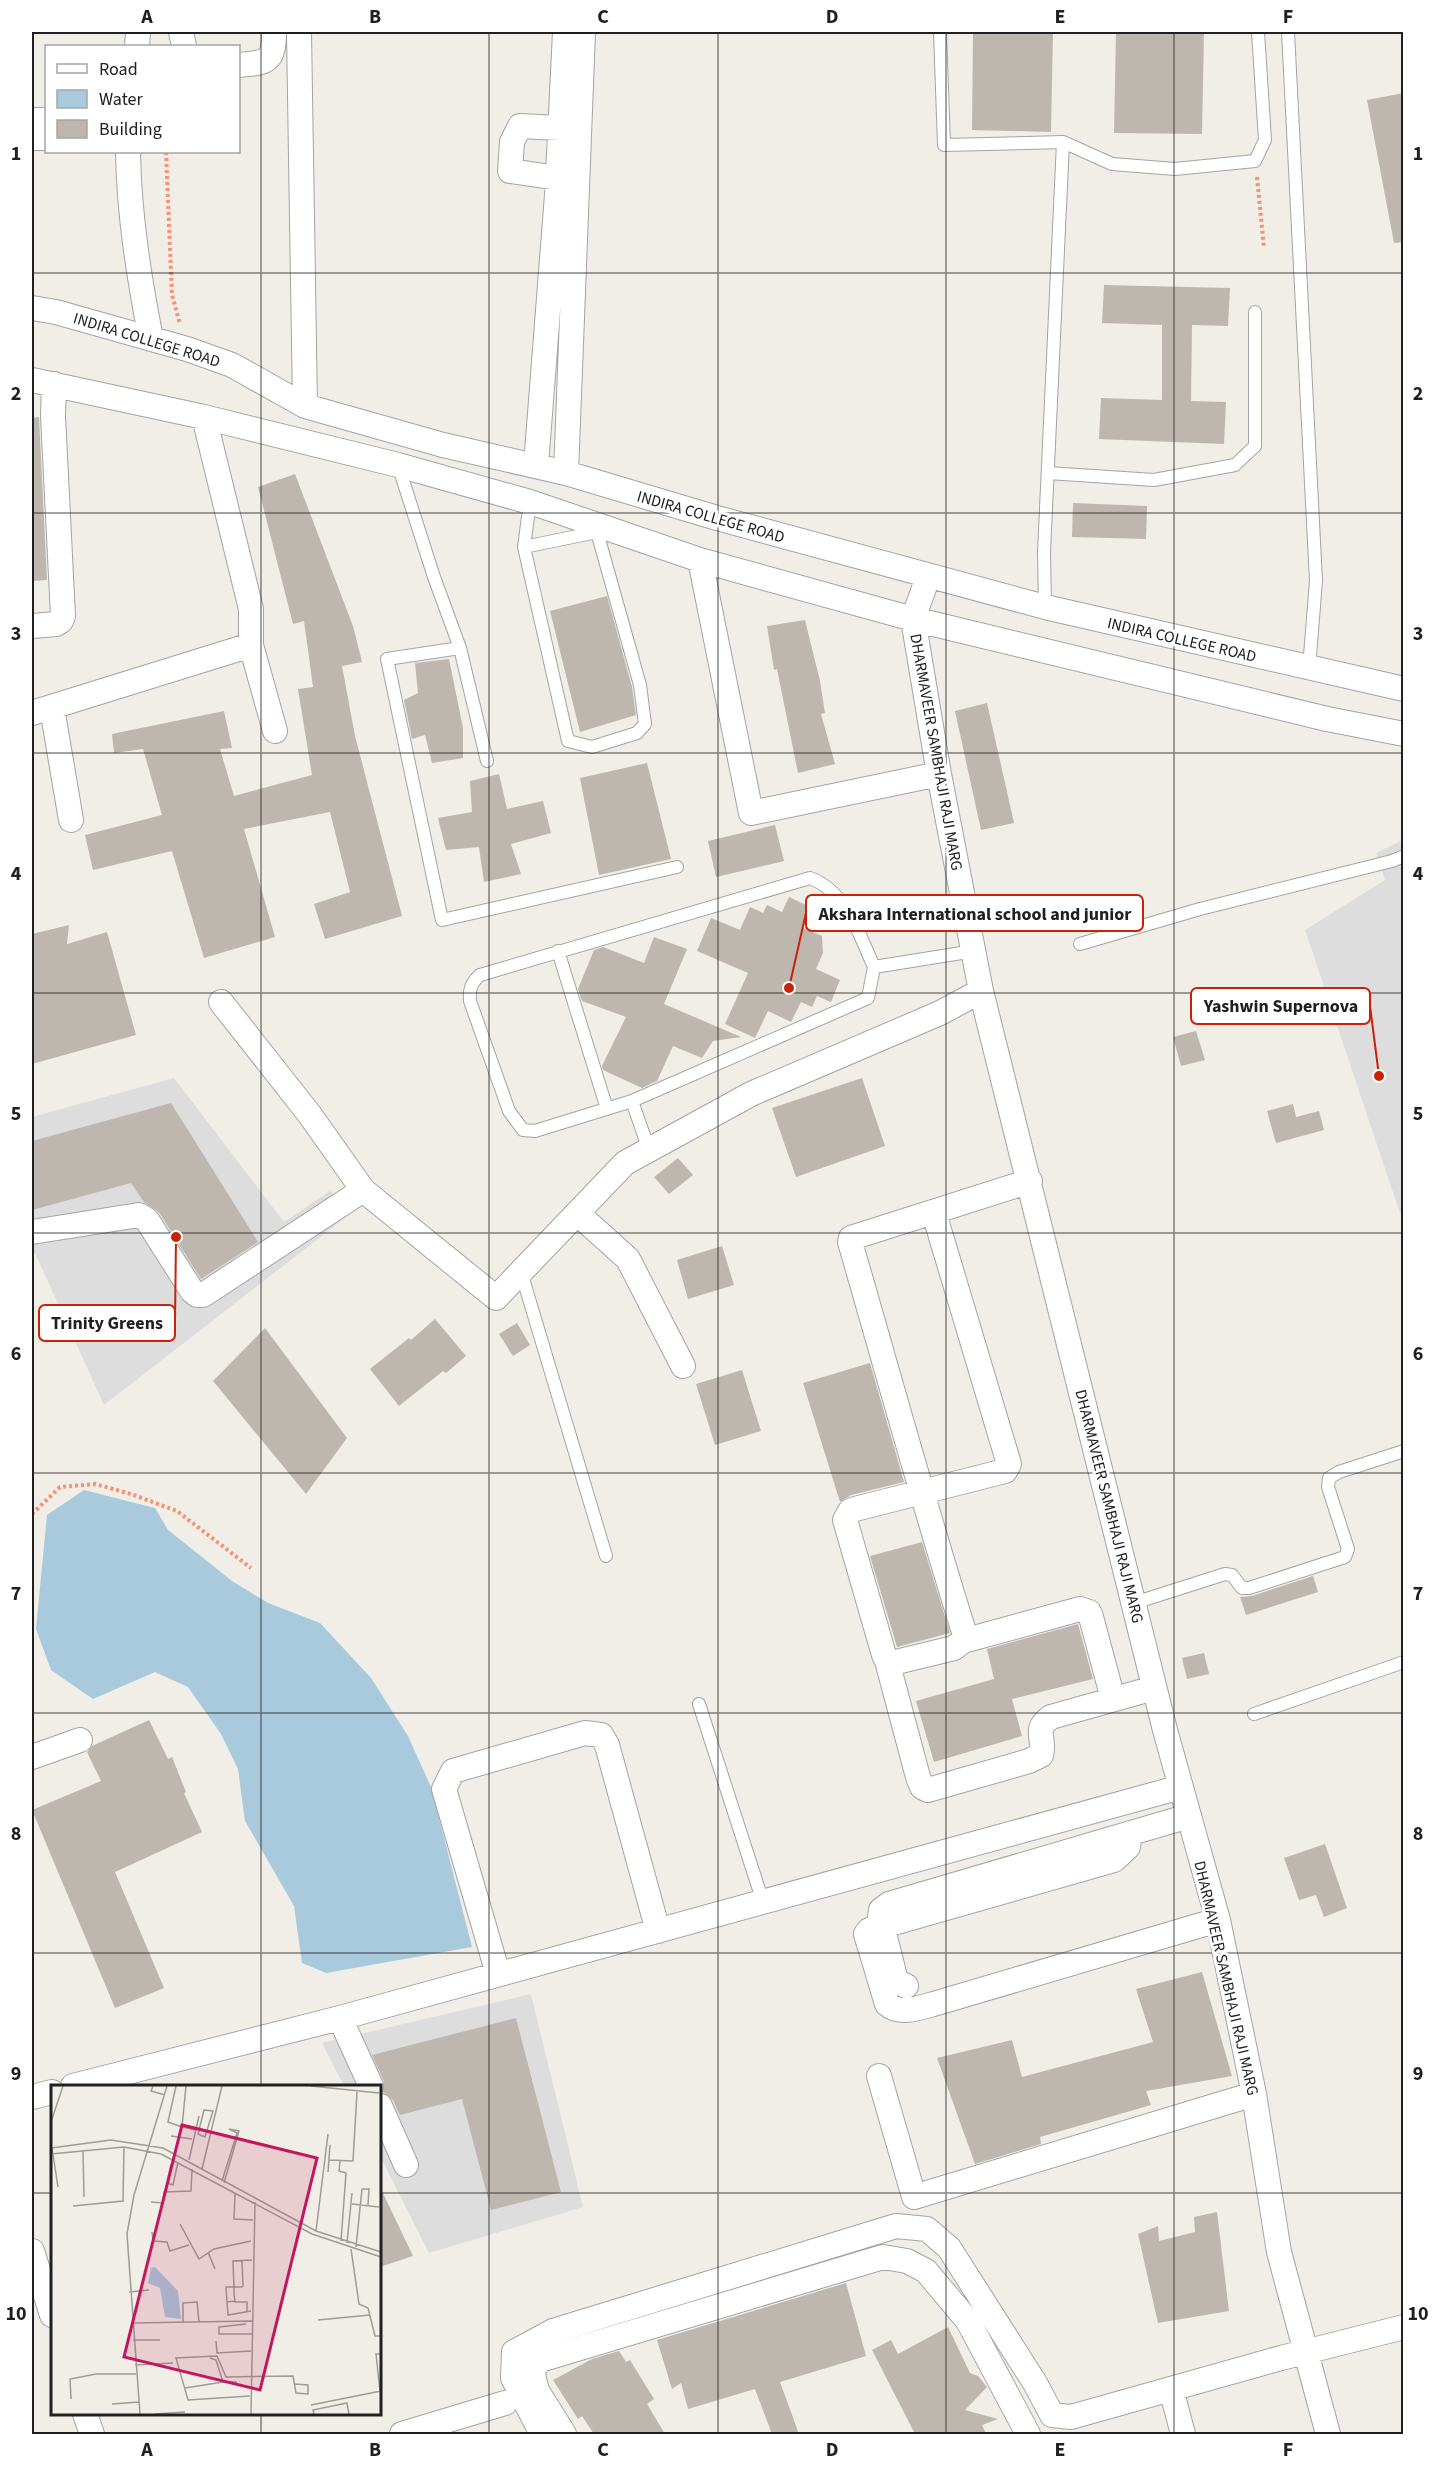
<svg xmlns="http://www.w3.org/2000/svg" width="1435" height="2466" font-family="'Source Sans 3',sans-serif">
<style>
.residential{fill:#dedddd}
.water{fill:#a9c9dc}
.building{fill:#bdb7b0}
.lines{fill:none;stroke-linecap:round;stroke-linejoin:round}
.service-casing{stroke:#a4a4a4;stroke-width:14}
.minor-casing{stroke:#a4a4a4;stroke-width:26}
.path{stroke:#f59273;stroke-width:4;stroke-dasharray:3 3;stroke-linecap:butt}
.service{stroke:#fff;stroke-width:12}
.minor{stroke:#fff;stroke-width:24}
.grid{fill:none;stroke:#202020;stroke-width:1.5;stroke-opacity:0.55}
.labels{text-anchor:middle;stroke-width:6;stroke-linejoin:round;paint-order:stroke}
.street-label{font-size:16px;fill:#202020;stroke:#fff}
.inset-road{fill:none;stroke:#9d9c97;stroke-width:1.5}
.view{fill:#c2185b;fill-opacity:0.15;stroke:#c2185b;stroke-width:3}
.inset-edge{fill:none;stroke:#202020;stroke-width:3}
.leader{fill:none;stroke:#c82208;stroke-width:2}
.callout-dot{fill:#c82208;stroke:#fff;stroke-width:2}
.callout{fill:#fff;stroke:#c82208;stroke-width:2}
.callout-label{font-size:18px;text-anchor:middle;font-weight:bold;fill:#202020}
.neatline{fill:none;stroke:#202020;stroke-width:2}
.grid-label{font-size:20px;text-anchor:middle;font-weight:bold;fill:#202020}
</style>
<rect width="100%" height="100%" fill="#f0eee6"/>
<path class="residential" d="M1403 840V1222L1305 930 1385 880 1376 853Z
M174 1078 284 1222 330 1191 354 1211 104 1405 35 1253H32V1117Z
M531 1994 583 2207 429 2253 380 2156V2086H344L322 2043Z"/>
<path class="water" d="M84 1490 155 1508 168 1530 232 1581 268 1603 320 1623 371 1678 408 1736 431 1787 472 1947 326 1973 302 1963 294 1906 245 1821 238 1769 221 1734 188 1687 155 1672 93 1699 51 1670 36 1629 47 1515Z"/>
<path class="building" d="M973 32H1053L1051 132 972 130Z
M1116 32H1204L1202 134 1114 133Z
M1404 93V242L1394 243 1367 100Z
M1104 285 1230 288 1228 326 1192 325 1191 401 1226 402 1224 444 1099 439 1101 398 1162 400V325L1102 323Z
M39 417 47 580 32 581V418Z
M295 474 353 626 362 662 342 666 355 736 402 916 325 939 314 904 350 892 330 812 244 829 275 937 204 958 172 851 93 870 85 835 162 815 143 749 114 753 112 734 224 711 232 748 220 749 234 796 312 775 298 689 313 687 304 621 293 624 258 487Z
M1073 503 1147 506 1146 539 1072 537Z
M607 596 632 687 636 715 580 732 550 611Z
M805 620 820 681 825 713 821 714 835 764 798 773 777 669 774 670 767 626Z
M449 659 463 728V758L432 763 425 735 412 739 404 700 418 693 415 663Z
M987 703 1014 823 981 830 955 711Z
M647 763 671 859 599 875 580 778Z
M499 774 507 809 543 801 551 833 511 844 521 874 484 882 479 847 446 850 438 818 472 812 470 781Z
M775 825 784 861 716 877 708 841Z
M789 897 812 908 803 928 822 936 823 953 816 969 840 980 831 1002 817 996 812 1007 801 1002 791 1022 768 1011 755 1038 725 1024 748 973 697 951 711 918 740 930 750 907 763 913 767 905 782 912Z
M69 925 67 944 107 932 136 1035 32 1064V934Z
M654 937 687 949 664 1004 741 1037 713 1041 702 1058 673 1046 657 1081 642 1088 603 1070 602 1066 626 1017 582 1001 578 989 594 950 603 947 644 963Z
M1196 1031 1205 1060 1181 1066 1173 1037Z
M862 1078 885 1146 796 1177 772 1108Z
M171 1103 258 1242 201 1279 159 1212 144 1202 131 1183 32 1210V1141Z
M1293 1104 1296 1117 1319 1111 1324 1130 1276 1143 1267 1111Z
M678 1158 693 1175 669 1194 654 1177Z
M722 1246 734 1285 688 1299 677 1260Z
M435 1319 466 1356 446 1373 443 1371 399 1406 370 1369 409 1338 411 1340Z
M517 1323 530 1345 513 1356 499 1334Z
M265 1328 347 1438 306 1494 213 1381Z
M870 1363 904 1482 851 1495 840 1502 803 1383Z
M742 1370 761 1431 715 1445 696 1384Z
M922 1542 950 1633 897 1647 870 1556Z
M1313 1576 1318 1592 1246 1615 1240 1597 1252 1596Z
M1078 1624 1093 1679 1012 1699 1022 1736 934 1762 916 1701 994 1679 987 1649Z
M1204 1653 1209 1674 1187 1679 1182 1658Z
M149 1720 168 1759 172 1757 186 1792 184 1793 202 1832 115 1872 164 1988 115 2008 32 1810 101 1781 87 1752 92 1746Z
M1325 1844 1347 1908 1324 1917 1316 1895 1299 1900 1284 1858Z
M1202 1972 1232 2076 1146 2091 1151 2105 1040 2137 1041 2144 975 2164 937 2058 1012 2040 1022 2077 1153 2042 1136 1989Z
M516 2018 561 2192 491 2210 462 2099 400 2115 393 2100 383 2092 384 2081 372 2055Z
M380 2187 413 2256 380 2267Z
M1217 2212 1229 2311 1158 2323 1138 2234 1158 2226 1159 2241 1195 2232 1194 2217Z
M846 2283 866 2356 780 2382 799 2434H772L755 2389 688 2409 681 2383 672 2389 657 2340Z
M948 2327 970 2373 978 2376 987 2387 965 2410 998 2419 982 2425 986 2434H915L872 2350 891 2340 898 2354Z
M619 2351 626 2362 630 2360 654 2399 647 2404 665 2434H594L582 2416 578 2419 553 2380 592 2359Z"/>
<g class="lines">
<g class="service-casing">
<path id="service" d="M940 32 944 145 1063 142 1112 164 1175 169 1255 161 1265 140 1258 32
M1288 32 1316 581 1309 668
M398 465 434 577 460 648 487 761
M1048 473 1154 480 1235 465 1255 446V312
M524 547 597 532 640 685 645 724 637 733 592 747 568 741 524 547 530 502
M1045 607 1044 552 1063 142
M460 648 387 659 442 920 677 867
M1080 944 1200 909 1392 861 1404 856
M558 951 607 1109
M874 967 868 998 632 1101 535 1131 523 1130 509 1111 470 1001C469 989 471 983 480 975L810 878C846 891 859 934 874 967L974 951
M632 1101 649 1150
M521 1272 606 1556
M1134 1603 1225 1574 1232 1575 1242 1588H1249L1345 1557 1348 1549 1328 1487 1329 1478 1339 1472 1404 1451
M699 1704 763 1902
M1254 1714 1404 1662"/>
</g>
<g class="minor-casing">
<path id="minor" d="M181 32 184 46
M299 32 305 406
M137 46 138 32
M238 65C267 63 274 62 274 32
M32 120H46
M32 138H46
M128 152C129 215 139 277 151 339
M558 178 510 171 512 142 520 126 560 128
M32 308 56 312 187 349 232 365 305 406 443 445 566 473 717 518 1045 607 1404 689
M32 380 204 417 398 465 530 502 700 560 913 619 1327 719 1404 734
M536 465 557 195 565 32
M566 473 583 32
M700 560 751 813 939 774
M928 577 913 619 939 774 981 991 1165 1730 1218 1920 1254 2094 1279 2252 1328 2434
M32 626 56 624 61 621 63 616 53 416 54 384
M251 645 275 731
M52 708 71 820
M32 713 251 645V609L204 417
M221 1002 310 1115 363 1190 496 1298 625 1163 751 1094 940 1013 981 991
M577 1213 628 1259 683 1366
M934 1213 1009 1464 1005 1471 855 1509 850 1511 845 1520 884 1655 887 1661 892 1663 954 1648 963 1641 965 1635C924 1505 888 1373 850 1242L851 1238 1030 1181
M32 1232 139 1215 147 1220 192 1291 197 1295H203L363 1190
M963 1641 1080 1609 1089 1612 1091 1617 1113 1699
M887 1661 918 1777 922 1787 928 1790 1029 1761 1041 1755C1046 1738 1032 1730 1051 1717L1154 1688
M32 1757 80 1740
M1130 1833 1128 1847 1114 1860 869 1930 866 1934 887 2004C900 2016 922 2007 937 2003L1218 1920
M498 1974 444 1789 453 1771 585 1733 601 1735 607 1745 658 1931
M906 1986 896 1981 880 1917 881 1910 889 1904 1189 1816
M340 2018 371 2086
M879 2076 914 2197 1254 2094
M73 2086 340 2018 1181 1787
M32 2097 52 2092
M380 2106 406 2165
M32 2251 52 2315
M1171 2389 1183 2434
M85 2414 92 2434
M402 2434 505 2403
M542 2434 513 2378 514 2352 553 2331 896 2226 927 2229 949 2248 1035 2383 1052 2415 1071 2417 1281 2358 1404 2327
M564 2434 537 2391 532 2371 540 2360 883 2257 907 2261 926 2271 968 2321 1028 2434"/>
</g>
<path class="path" d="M166 152 172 295 180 324
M1257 177 1264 248
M32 1514 60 1487 95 1484 131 1494 177 1511 251 1568"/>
<use href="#service" class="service"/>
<use href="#minor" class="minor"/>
</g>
<path class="grid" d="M261 32V2086M489 32V2434M718 32V2434M946 32V2434M1174 32V2434M32 273H1404M32 513H1404M32 753H1404M32 993H1404M32 1233H1404M32 1473H1404M32 1713H1404M32 1953H1404M32 2193H52M380 2193H1404M261 2414V2434"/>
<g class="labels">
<g class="street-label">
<text transform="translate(147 339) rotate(17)" y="6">INDIRA COLLEGE ROAD</text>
<text transform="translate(711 516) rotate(16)" y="6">INDIRA COLLEGE ROAD</text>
<text transform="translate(1182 639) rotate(13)" y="6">INDIRA COLLEGE ROAD</text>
<text transform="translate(937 752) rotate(80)" y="6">DHARMAVEER SAMBHAJI RAJI MARG</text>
<text transform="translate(1110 1506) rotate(76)" y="6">DHARMAVEER SAMBHAJI RAJI MARG</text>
<text transform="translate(1227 1978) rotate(77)" y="6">DHARMAVEER SAMBHAJI RAJI MARG</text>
</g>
</g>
<g transform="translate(51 2085)">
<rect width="330" height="330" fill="#f0eee6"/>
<path d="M104 182 127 206 130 234 114 232 109 203 97 198 100 183Z" fill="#a9c9dc"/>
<path class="inset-road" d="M102 1 100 6 114 10M125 1 117 37 131 42M135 1 131 42 144 45M260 1 328 8M153 25 162 26 154 52 147 49ZM0 37 12 1M120 51 141 54M0 63 60 55 112 63 265 146 330 167M1 63 7 102M32 65 33 112M0 69 73 62 110 69 261 149 330 172M138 75 148 31M278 75 302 76 306 7M289 76 288 86 295 88 290 156M120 79 116 98 122 100 127 77M151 84 171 1M277 87 279 60M171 96 186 48 178 44 188 46 173 98M184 109 183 134 202 135M100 117 112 118 113 107 140 106 141 84M301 119 328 122M22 121 72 116 73 62M129 139 148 174 163 164 200 156M265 146 277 49M101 147 102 156 116 157 119 166 138 160M296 158 301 108M305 162 311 104H318L317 120M300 164 308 219 317 223 324 251H330M157 167 164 184M191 176 192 201 191 202H175L176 217 184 216 183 209V202L182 177V176L201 175M78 207 98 205M176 217 177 230 200 226M183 217H196V226M267 235 319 230M132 237V218L146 217 148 237M80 238 201 236M195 239 168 242V249H201M82 255H109M165 256 166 268 200 266M159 273 165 275 172 297H186M84 280 122 278M134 303 172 297M329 306 325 269H330M199 311 137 315 125 273 166 271 175 292 242 291 245 308 257 309V300L244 299M20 314 19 294 45 289H85M61 319 88 317M260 320 330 306M89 329 76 149 83 110 116 1M104 329 134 327M200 329 204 117M263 329 262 325 296 318 298 329"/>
<path class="view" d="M131 40 266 73 209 305 73 272Z"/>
<rect width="330" height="330" class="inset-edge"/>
</g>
<path class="leader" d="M789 988L806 913M1379 1076L1370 1006M176 1237L175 1323"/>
<g class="callout-dot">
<circle cx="789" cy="988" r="6"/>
<circle cx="1379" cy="1076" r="6"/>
<circle cx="176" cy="1237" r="6"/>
</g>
<g class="callout">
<rect x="806" y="895" width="337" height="36" rx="6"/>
<rect x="1191" y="988" width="179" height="36" rx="6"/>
<rect x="39" y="1305" width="136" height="36" rx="6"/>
</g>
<g class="callout-label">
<text x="975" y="920">Akshara International school and junior</text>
<text x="1281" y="1012">Yashwin Supernova</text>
<text x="107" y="1329">Trinity Greens</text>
</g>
<rect width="1435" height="2466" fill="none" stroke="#ffffff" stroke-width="66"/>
<rect x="45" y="45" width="195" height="108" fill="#ffffff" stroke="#a6a6a6" stroke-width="1.5"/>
<rect x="57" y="64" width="30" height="9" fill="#ffffff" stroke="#a6a6a6" stroke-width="1.5"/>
<text x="99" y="75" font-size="18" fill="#202020">Road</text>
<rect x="57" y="90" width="30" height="18" fill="#a9c9dc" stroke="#a6a6a6" stroke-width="1.5"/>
<text x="99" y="105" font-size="18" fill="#202020">Water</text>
<rect x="57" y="120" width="30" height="18" fill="#bdb7b0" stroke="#a6a6a6" stroke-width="1.5"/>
<text x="99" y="135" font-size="18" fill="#202020">Building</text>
<rect x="33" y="33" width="1369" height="2400" class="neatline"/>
<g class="grid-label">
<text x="147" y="23">A</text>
<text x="375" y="23">B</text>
<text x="603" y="23">C</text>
<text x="832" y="23">D</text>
<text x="1060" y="23">E</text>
<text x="1288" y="23">F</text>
<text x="16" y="160">1</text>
<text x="1418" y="160">1</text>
<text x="16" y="400">2</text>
<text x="1418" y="400">2</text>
<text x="16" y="640">3</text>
<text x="1418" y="640">3</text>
<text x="16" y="880">4</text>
<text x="1418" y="880">4</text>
<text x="16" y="1120">5</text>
<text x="1418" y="1120">5</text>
<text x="16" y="1360">6</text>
<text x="1418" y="1360">6</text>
<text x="16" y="1600">7</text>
<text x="1418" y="1600">7</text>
<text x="16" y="1840">8</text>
<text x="1418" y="1840">8</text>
<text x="16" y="2080">9</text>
<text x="1418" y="2080">9</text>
<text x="16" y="2320">10</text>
<text x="1418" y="2320">10</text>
<text x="147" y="2456">A</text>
<text x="375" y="2456">B</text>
<text x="603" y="2456">C</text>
<text x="832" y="2456">D</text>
<text x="1060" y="2456">E</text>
<text x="1288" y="2456">F</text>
</g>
</svg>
